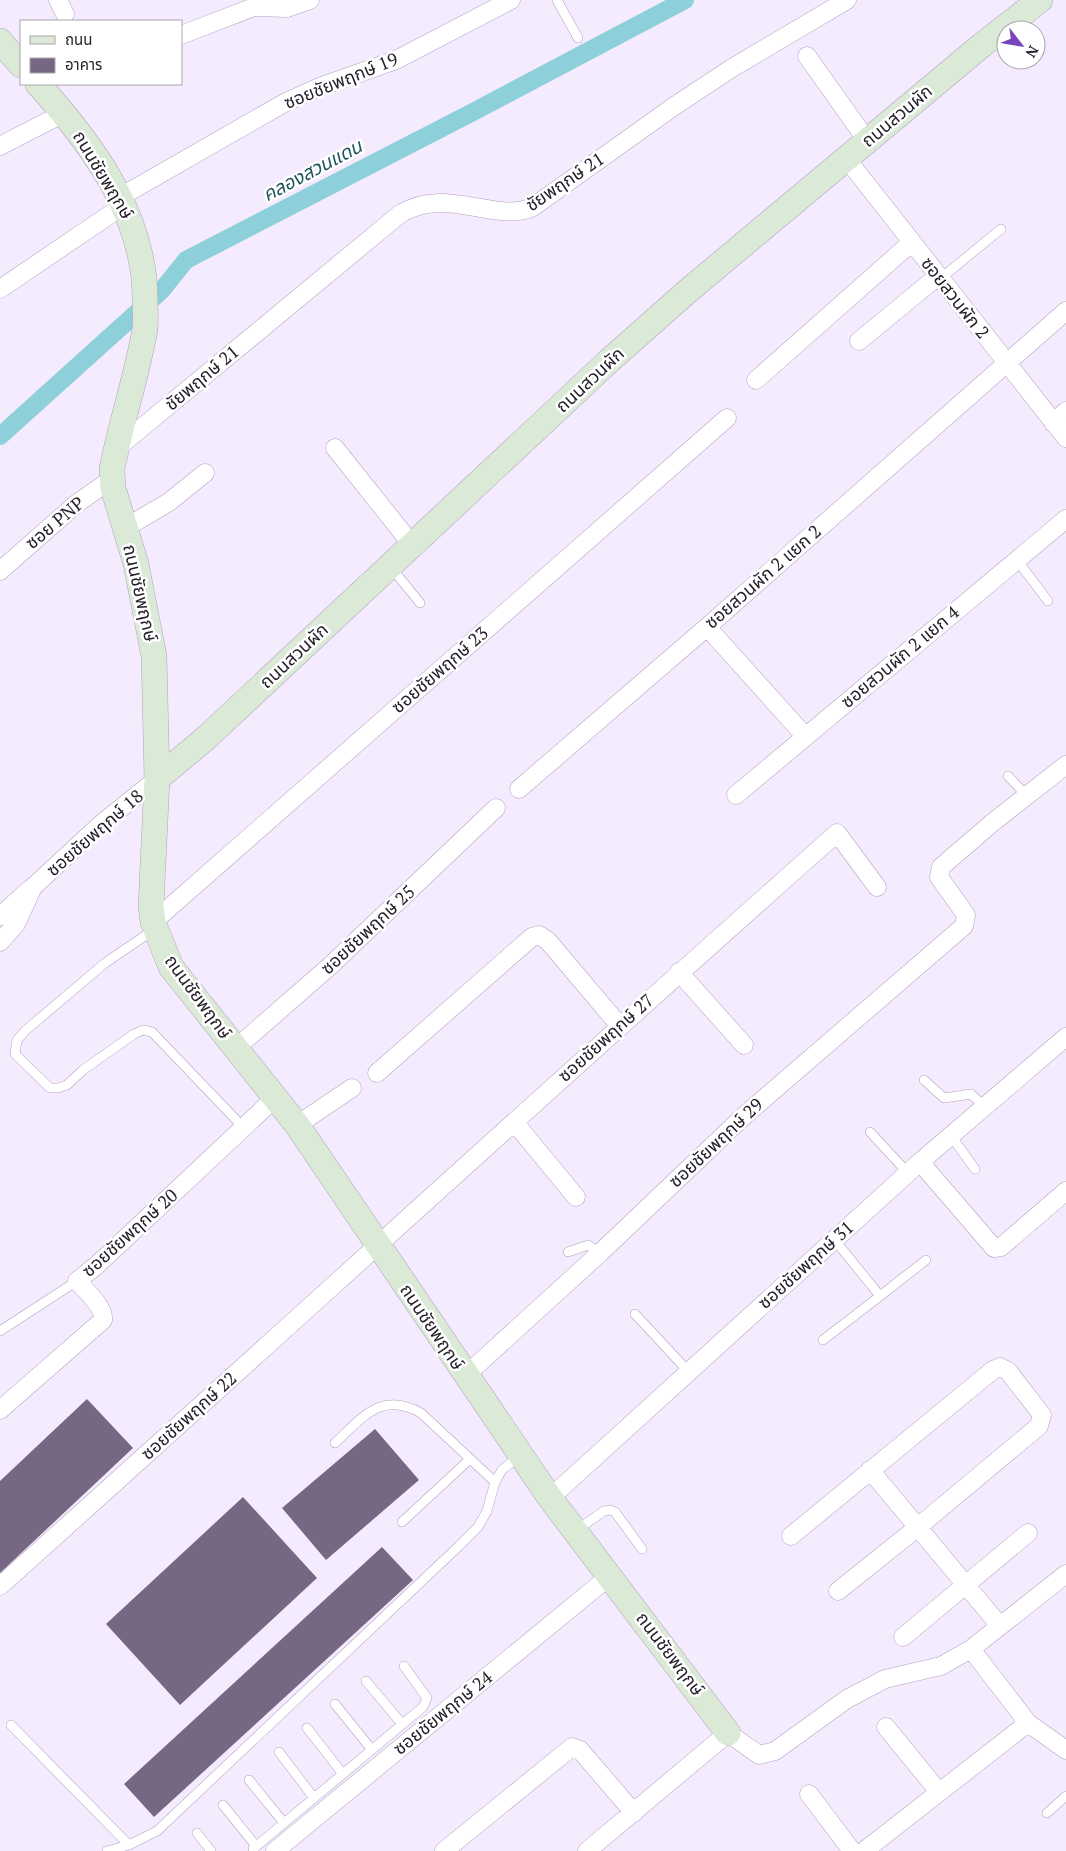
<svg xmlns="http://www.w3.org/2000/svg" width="1066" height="1851" font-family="'PT Serif','Noto Sans Thai',serif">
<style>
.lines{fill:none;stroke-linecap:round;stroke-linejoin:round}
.canal{stroke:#8ed0da;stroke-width:18}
.building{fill:#766883}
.lane-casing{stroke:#b0a1be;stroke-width:10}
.street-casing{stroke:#b0a1be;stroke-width:19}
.secondary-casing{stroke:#b0a1be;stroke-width:26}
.lane{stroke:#fff;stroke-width:9}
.street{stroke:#fff;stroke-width:18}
.secondary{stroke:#daead7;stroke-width:25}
.labels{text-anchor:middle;stroke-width:5;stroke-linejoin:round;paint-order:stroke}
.street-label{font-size:18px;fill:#26202b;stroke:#fff}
.water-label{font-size:19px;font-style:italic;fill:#1a535a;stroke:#fff}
</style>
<rect width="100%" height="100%" fill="#f5ebfe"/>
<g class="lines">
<path class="canal" d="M0 436 162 290 186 260 473 112 685 0"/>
</g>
<path class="building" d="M87 1399 133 1448 0 1573V1481Z
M375 1429 419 1480 326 1560 282 1508Z
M243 1497 317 1578 180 1705 106 1624Z
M382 1547 413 1580 154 1817 124 1784Z"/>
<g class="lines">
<g class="lane-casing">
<path id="lane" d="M557 0 578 38
M940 279 1001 229
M1017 560 1048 601
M390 566 420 603
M1008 776 1027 796
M155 929 105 963 26 1030 17 1040 15 1054 50 1088H58L67 1085 83 1070 134 1034 143 1030 152 1032 244 1128
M924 1080 944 1098 971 1094 985 1107
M870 1132 908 1173
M951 1136 975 1169
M568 1252 588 1245 600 1253
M880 1296 926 1260
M635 1314 688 1371
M0 1331 77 1281
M823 1340 880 1296 834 1239
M335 1443C363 1417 381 1391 421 1413L495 1482
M402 1522 470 1459
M577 1530 604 1511 610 1510 615 1512 642 1549
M366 1681 402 1724
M335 1704 372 1750
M11 1725 129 1845
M307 1728 343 1774
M279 1752 314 1798
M249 1780 284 1823
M223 1805 256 1846
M1047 1813 1066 1796
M197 1833 211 1851
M107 1851 129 1845 157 1831 459 1546 478 1527 487 1511 495 1482 502 1470 519 1456
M254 1851 253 1849 423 1707 427 1698 404 1666"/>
</g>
<g class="street-casing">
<path id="street" d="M58 0 65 14
M181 35 254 7 287 8 310 0
M807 56 868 142
M0 146 64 113
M846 158 1066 438
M120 197 286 102 322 86 396 60 511 0
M0 289 124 205
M859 341 938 276
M756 380 912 242
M1053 423 1066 411
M335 448 413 546
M116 449 400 214C447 185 495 224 533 207L673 107 732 68 847 0
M125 528 169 502 205 473
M0 571 76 504 113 478
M707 627 805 736
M519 789 707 627 1066 311
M736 795 1066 519
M0 916 29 890
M153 922 727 418
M0 942 16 924 33 887 100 825 157 779
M679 972 744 1045
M236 1048 330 966 496 808
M377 1073 532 937 539 935 548 941 619 1025
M515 1123 576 1197
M297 1125 352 1088
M920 1162 994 1248 1001 1247 1066 1191
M466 1375 600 1253 745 1115 964 926 966 915 939 877 941 867 992 823 1066 765
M0 1410 103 1320C105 1307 85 1290 77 1281L97 1265 275 1098
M870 1470 1000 1626
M550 1498 920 1162 1066 1037
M791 1536 993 1370 1000 1367 1008 1371 1042 1415 1039 1426 918 1527 838 1591
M0 1586C280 1335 556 1082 837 833L877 887
M903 1637 1028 1533
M971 1649 1028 1723 1066 1750
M886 1727 939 1792
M809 1794 852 1851
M275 1851 611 1575
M444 1851 572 1747 580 1750 634 1813
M587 1851 728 1733 759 1755 775 1751 847 1699 885 1679 941 1666 971 1649 1066 1574
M864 1851 1028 1723"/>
</g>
<g class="secondary-casing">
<path id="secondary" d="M0 41 21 65
M38 84C92 144 145 215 145 299 145 309 146 319 145 329 137 376 121 422 112 469L113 488 136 564 154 656 157 779 151 906 153 922 171 967 297 1125 550 1498 728 1733
M157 779 206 738 610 360 689 290 982 45 1040 0"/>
</g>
<use href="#lane" class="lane"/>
<use href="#street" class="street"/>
<use href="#secondary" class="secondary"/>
</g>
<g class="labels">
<g class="street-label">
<text transform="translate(341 81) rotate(-22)" y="6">ซอยชัยพฤกษ์ 19</text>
<text transform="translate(897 116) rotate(-40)" y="6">ถนนสวนผัก</text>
<text transform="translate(103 175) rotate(59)" y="6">ถนนชัยพฤกษ์</text>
<text transform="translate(565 182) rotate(-34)" y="6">ชัยพฤกษ์ 21</text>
<text transform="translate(955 298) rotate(52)" y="6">ซอยสวนผัก 2</text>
<text transform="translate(202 378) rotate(-40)" y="6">ชัยพฤกษ์ 21</text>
<text transform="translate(590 380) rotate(-43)" y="6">ถนนสวนผัก</text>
<text transform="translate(55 523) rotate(-40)" y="6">ซอย PNP</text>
<text transform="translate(763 577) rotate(-41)" y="6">ซอยสวนผัก 2 แยก 2</text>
<text transform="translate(140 593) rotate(77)" y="6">ถนนชัยพฤกษ์</text>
<text transform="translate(294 656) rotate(-43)" y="6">ถนนสวนผัก</text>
<text transform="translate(900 657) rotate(-40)" y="6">ซอยสวนผัก 2 แยก 4</text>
<text transform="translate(440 670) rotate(-41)" y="6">ซอยชัยพฤกษ์ 23</text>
<text transform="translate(95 833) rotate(-41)" y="6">ซอยชัยพฤกษ์ 18</text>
<text transform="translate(368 930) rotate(-43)" y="6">ซอยชัยพฤกษ์ 25</text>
<text transform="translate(198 997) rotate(54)" y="6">ถนนชัยพฤกษ์</text>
<text transform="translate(606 1038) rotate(-42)" y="6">ซอยชัยพฤกษ์ 27</text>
<text transform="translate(716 1143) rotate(-43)" y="6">ซอยชัยพฤกษ์ 29</text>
<text transform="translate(130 1233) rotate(-42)" y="6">ซอยชัยพฤกษ์ 20</text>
<text transform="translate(806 1265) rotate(-42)" y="6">ซอยชัยพฤกษ์ 31</text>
<text transform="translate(432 1327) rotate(56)" y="6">ถนนชัยพฤกษ์</text>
<text transform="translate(189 1416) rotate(-42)" y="6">ซอยชัยพฤกษ์ 22</text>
<text transform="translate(670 1654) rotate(53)" y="6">ถนนชัยพฤกษ์</text>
<text transform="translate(443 1713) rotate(-39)" y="6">ซอยชัยพฤกษ์ 24</text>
</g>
<g class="water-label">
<text transform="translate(312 170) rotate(-28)" y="7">คลองสวนแดน</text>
</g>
</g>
<rect x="20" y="20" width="162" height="65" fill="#ffffff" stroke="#a8a6aa"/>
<rect x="30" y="36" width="25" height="8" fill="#daead7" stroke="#a8a6aa"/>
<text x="65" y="45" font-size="15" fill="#26202b">ถนน</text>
<rect x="30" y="58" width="25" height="15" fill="#766883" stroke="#a8a6aa"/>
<text x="65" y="70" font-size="15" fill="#26202b">อาคาร</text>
<g transform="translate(1021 45) rotate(121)"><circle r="24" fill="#ffffff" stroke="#a8a6aa"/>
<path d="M0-4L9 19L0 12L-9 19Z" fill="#7645bc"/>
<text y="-8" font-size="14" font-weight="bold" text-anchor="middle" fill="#26202b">N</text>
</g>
</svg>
